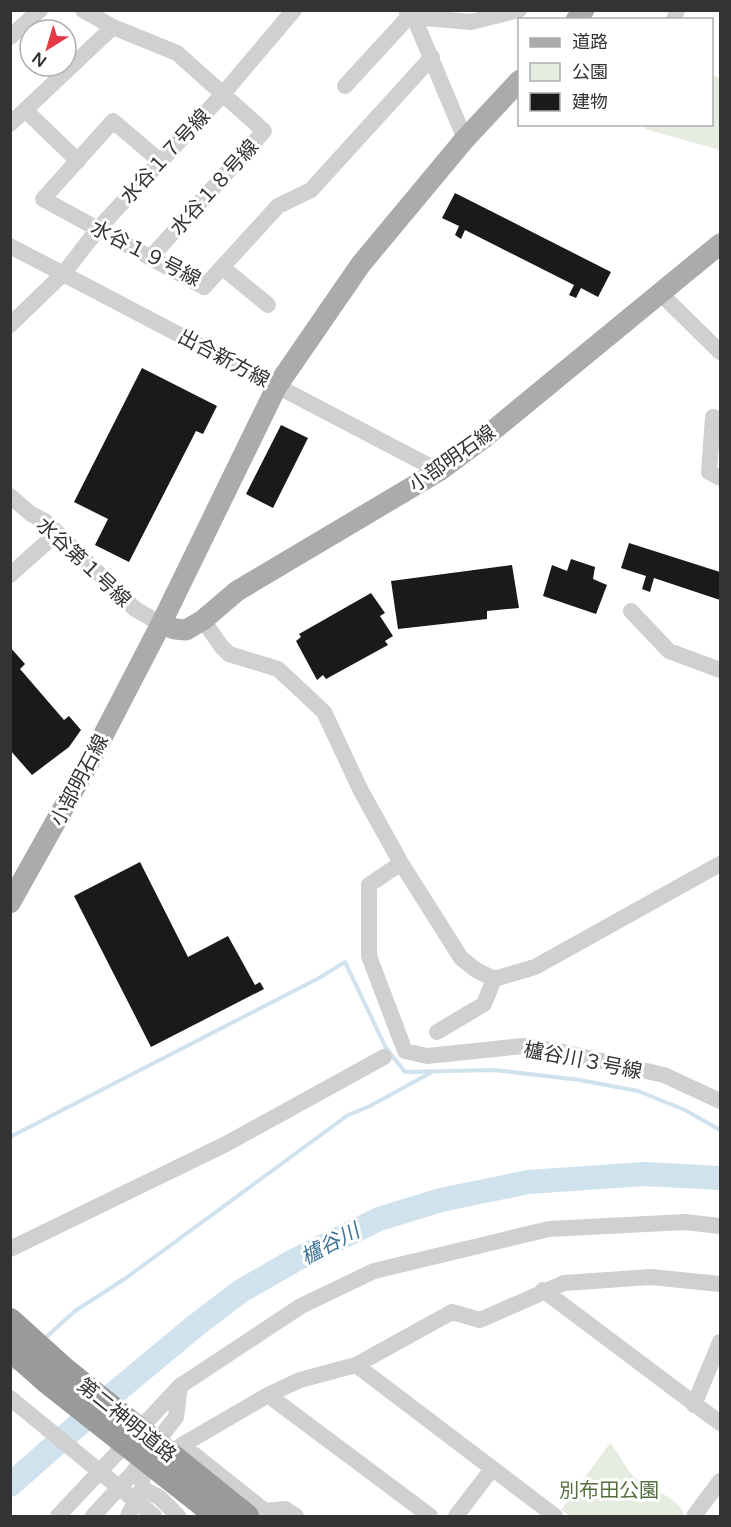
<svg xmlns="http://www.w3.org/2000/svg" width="731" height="1527" font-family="'Varela Round','Noto Sans JP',sans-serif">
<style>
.green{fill:#e6ecdf}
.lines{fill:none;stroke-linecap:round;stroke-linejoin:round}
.stream{stroke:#cfe2ee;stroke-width:4}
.river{stroke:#cfe2ee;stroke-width:24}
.building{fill:#1a1a1a}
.minor{stroke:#d0d0d0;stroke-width:16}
.major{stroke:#ababab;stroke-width:21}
.minor-bridge{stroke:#d0d0d0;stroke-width:16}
.highway-bridge{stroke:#9a9a9a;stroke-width:24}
.labels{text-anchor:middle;stroke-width:6;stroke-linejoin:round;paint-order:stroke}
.street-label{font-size:20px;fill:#333;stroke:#fff}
.park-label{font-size:20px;fill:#56703f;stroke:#fff}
.water-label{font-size:21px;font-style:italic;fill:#3f7597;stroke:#fff}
</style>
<rect width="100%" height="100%" fill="#fff"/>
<path class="green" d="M712 75 720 78V150L645 129 646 125 712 124Z
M610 1443C620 1454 625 1468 635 1478 651 1492 673 1493 684 1513L682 1516H570L561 1510Z"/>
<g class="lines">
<path class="stream" d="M10 1137 319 978 345 962 386 1048 405 1072 494 1070 580 1080 638 1091 685 1110 720 1130
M44 1339 75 1311 126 1278 348 1115 370 1106 432 1072
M10 1370 17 1365"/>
<path class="river" d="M10 1485 112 1395 195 1326 241 1291 295 1260 379 1219 441 1200 528 1182 644 1174 720 1178"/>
</g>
<path class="building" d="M455 193 611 272 598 297 581 288 576 298 569 295 574 285 465 230 461 239 455 235 459 226 442 218Z
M142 368 217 406 203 434 196 431 129 562 95 545 108 519 74 502Z
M281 425 308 438 273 508 246 494Z
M629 543 720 572V600L654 578 650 592 642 589 646 576 621 568Z
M571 559 595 567 593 579 607 585 596 614 543 596 552 565 567 571Z
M512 565 519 608 487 611V619L398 629 391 581Z
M371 593 385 613 380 616 393 636 385 641 388 645 326 679 323 675 317 680 296 641 301 637 299 634Z
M10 647 25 664 20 669 64 720 69 716 81 730 69 747 32 775 10 750Z
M140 862 188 957 228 936 255 985 260 982 264 989 151 1047 74 896Z"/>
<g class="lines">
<path class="minor" d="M83 10 113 27
M406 10 412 13 465 139
M415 20 424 18 471 22 519 10
M674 20 677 10
M10 37 40 10
M345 86 412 13
M10 124 25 110
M78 161 25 110 113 27 177 53 264 131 151 257
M160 161 113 121 43 199 204 287 278 206 311 190 432 57
M10 246 439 471
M222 267 268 305
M660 293 720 352
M10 325 64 273 98 229 222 95 294 10
M720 419 713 417 709 472 720 478
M10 496 31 514 45 521 135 609 161 624
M10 575 57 533
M631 611 669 651 720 670
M203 620 221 646 229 654 278 669 324 712 361 791 401 863 461 958 476 970 494 979 535 967 720 864
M401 863 369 885V956L405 1051 427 1056 523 1046 558 1051 664 1075 720 1101
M437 1032 484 1004 494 979
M10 1249 226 1144 384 1057
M543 1290 720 1423
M356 1365 555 1516
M268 1395 430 1516
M694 1405 720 1342
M182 1445 265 1511 285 1509 296 1516
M131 1475 176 1417 180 1386
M142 1488 160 1498 178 1516
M58 1516 180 1386 301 1306 374 1271 549 1229 685 1222 720 1226
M93 1516 129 1477
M128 1516 142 1488 143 1475 182 1445 268 1395 300 1380 356 1365 452 1312 480 1320 564 1283 651 1277 720 1284
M456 1516 492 1469
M694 1516 720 1481"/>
<path class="major" d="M576 20 584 10
M161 624 175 629 186 630 203 620 237 591 439 471 485 437 720 244
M10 903 92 757 161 624 277 386 361 264 465 139 520 80"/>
<path class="minor-bridge" d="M10 1398 154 1516"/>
<path class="highway-bridge" d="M10 1320 62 1367 247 1516
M10 1349 46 1381 217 1516"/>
</g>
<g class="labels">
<g class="street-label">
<text transform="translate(165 156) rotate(-47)" y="7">水谷１７号線</text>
<text transform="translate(214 187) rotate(-48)" y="7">水谷１８号線</text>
<text transform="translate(146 253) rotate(27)" y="7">水谷１９号線</text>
<text transform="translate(224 358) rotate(28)" y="7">出合新方線</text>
<text transform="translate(452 458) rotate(-35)" y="7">小部明石線</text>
<text transform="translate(84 562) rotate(43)" y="7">水谷第１号線</text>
<text transform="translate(79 780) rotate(-62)" y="7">小部明石線</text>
<text transform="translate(583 1060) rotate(11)" y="7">櫨谷川３号線</text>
<text transform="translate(127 1420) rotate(39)" y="7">第二神明道路</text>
</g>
<g class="park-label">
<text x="609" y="1497">別布田公園</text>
</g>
<g class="water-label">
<text transform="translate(330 1244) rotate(-28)" y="7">櫨谷川</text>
</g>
</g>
<rect width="731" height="1527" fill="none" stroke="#333333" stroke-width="24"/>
<rect x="518" y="18" width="195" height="108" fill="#ffffff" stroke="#adadad" stroke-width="1.5"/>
<rect x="530" y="38" width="30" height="9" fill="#ababab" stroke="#adadad" stroke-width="1.5"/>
<text x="572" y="48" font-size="18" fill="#333333">道路</text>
<rect x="530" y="63" width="30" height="18" fill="#e6ecdf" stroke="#adadad" stroke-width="1.5"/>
<text x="572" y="78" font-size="18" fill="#333333">公園</text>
<rect x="530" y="93" width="30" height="18" fill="#1a1a1a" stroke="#adadad" stroke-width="1.5"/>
<text x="572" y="108" font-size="18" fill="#333333">建物</text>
<g transform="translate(48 48) rotate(217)"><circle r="28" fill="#ffffff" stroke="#adadad" stroke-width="1.5"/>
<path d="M0-4.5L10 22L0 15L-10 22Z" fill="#e63946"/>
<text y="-9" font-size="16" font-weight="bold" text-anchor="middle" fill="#333333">N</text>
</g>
</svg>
